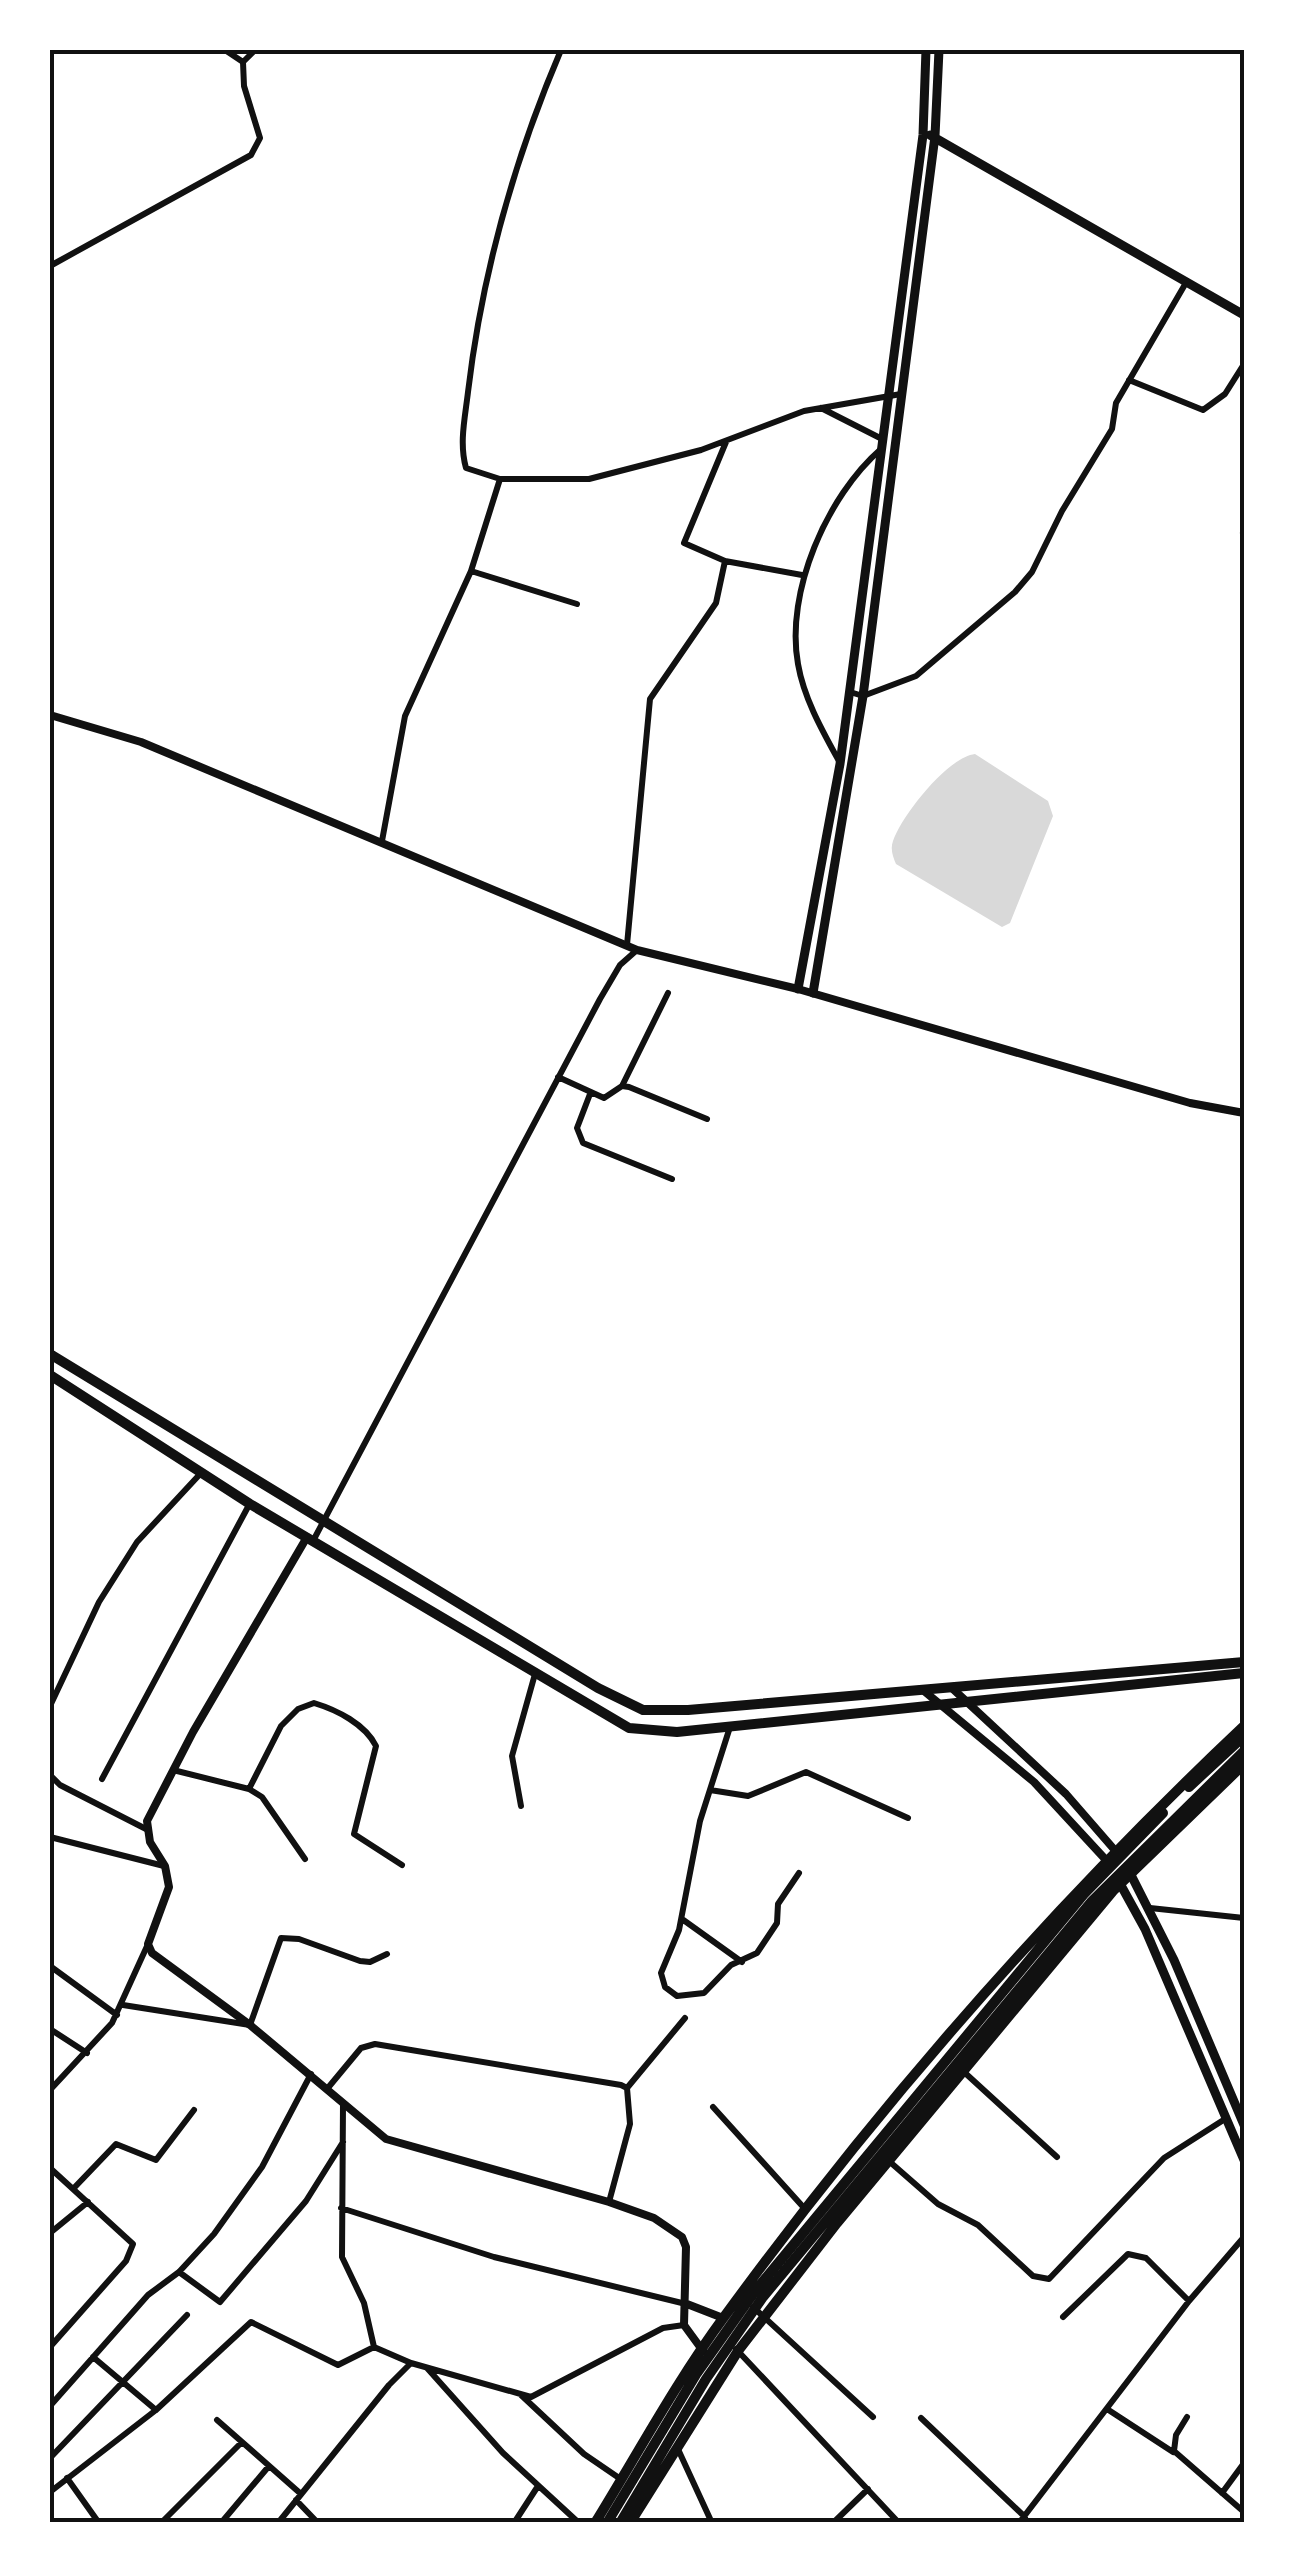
<svg xmlns="http://www.w3.org/2000/svg" width="1294" height="2573" font-family="'Sofia Sans Condensed',sans-serif">
<style>
.water{fill:#d9d9d9}
.lines{fill:none;stroke-linecap:round;stroke-linejoin:round}
.minor{stroke:#111;stroke-width:6}
.tertiary{stroke:#111;stroke-width:8}
.secondary{stroke:#111;stroke-width:9}
.primary{stroke:#111;stroke-width:10}
.neatline{fill:none;stroke:#111;stroke-width:4}
</style>
<rect width="100%" height="100%" fill="#fff"/>
<path class="water" d="M975 754 1048 801 1053 816 1010 923 1002 927 896 864C893 857 890 849 893 841 902 815 948 757 975 754Z"/>
<g class="lines">
<path class="minor" d="M225 50 243 62
M243 62 255 50
M50 266 251 155 260 138 244 86 243 62
M1129 380 1203 410 1225 394 1244 364
M821 408 884 440
M726 442 684 543 725 561 802 575
M500 479 466 468C459 443 465 418 468 392 482 274 514 160 561 50
M1243 533 1244 532
M471 571 577 604
M850 692 863 696 916 676 1015 592 1032 572 1062 511 1112 429 1116 403 1187 281
M840 763C823 732 804 699 798 664 785 592 827 496 881 449
M382 841 405 716 471 571 500 479H589L701 450 804 411 901 394
M627 945 650 699 716 603 725 561
M558 1077 604 1098 622 1086 629 1087 707 1119
M622 1086 668 993
M590 1094 577 1128 583 1143 672 1179
M313 1541 600 999 620 965 637 950
M50 1706 99 1602 137 1542 201 1473
M730 1727 700 1821 679 1930 661 1973 665 1987 677 1996 704 1993 731 1965 757 1953 777 1923 778 1904 799 1873
M173 1770 249 1789 262 1797 305 1859
M50 1775 60 1785 146 1829
M102 1779 249 1505
M249 1789 281 1726 298 1709 314 1703C337 1710 365 1724 376 1746L354 1834 402 1865
M710 1790 748 1796 806 1772 908 1818
M521 1806 512 1756 535 1674
M50 1837 164 1866
M1150 1908 1244 1918
M682 1919 742 1962
M50 1966 117 2015
M123 2005 250 2025 281 1938 299 1939 360 1961 370 1962 387 1954
M50 2029 87 2053
M964 2072 1057 2157
M627 2088 685 2018
M327 2089 361 2048 375 2044 621 2085 627 2088 630 2124 609 2202
M50 2090 112 2023 148 1944
M343 2103 342 2257 364 2303 374 2347 411 2363 531 2397 663 2328 684 2325
M713 2107 805 2209
M890 2162 938 2204 978 2225 1033 2276 1049 2279 1164 2158 1225 2119
M50 2168 133 2244 126 2261 50 2347
M73 2189 116 2144 156 2160 194 2110
M341 2208 494 2257 686 2304
M50 2233 88 2202
M179 2272 220 2302 306 2201 343 2142
M753 2307 873 2417
M1063 2317 1128 2254 1146 2258 1189 2301
M736 2349 899 2523
M93 2357 156 2410
M427 2368 503 2453 579 2523
M521 2395 584 2454 622 2480
M50 2406 148 2295 179 2272 214 2234 262 2167 311 2074
M1107 2409 1173 2452
M1187 2417 1176 2435 1174 2451 1244 2512
M921 2418 1025 2517
M217 2420 301 2494
M677 2447 712 2523
M50 2458 187 2315
M67 2478 99 2523
M50 2492 156 2410 251 2322 338 2365 374 2347
M1222 2493 1244 2463
M296 2500 318 2523
M161 2523 242 2442
M221 2523 269 2466
M278 2523 389 2385 411 2363
M514 2523 538 2486
M833 2523 868 2489
M1019 2523 1189 2301 1244 2237"/>
<path class="tertiary" d="M50 715 141 742 637 950 798 989 1190 1103 1244 1113
M307 1537 193 1732 147 1821 150 1842 165 1866 169 1887 148 1944 152 1953 250 2025 386 2139 609 2202 654 2218 682 2237 686 2247 684 2325 703 2351
M953 1689 1066 1794 1119 1855
M924 1691 1034 1782 1106 1860
M687 2304 723 2318"/>
<path class="secondary" d="M930 135 1244 315
M798 989 840 764 923 135 926 50
M813 993 863 696 935 136 939 50
M1130 1873 1174 1960 1244 2125
M1118 1880 1145 1929 1244 2160"/>
<path class="primary" d="M50 1354 598 1688 643 1710H688L1244 1662
M50 1375 250 1504 629 1728 677 1732 1244 1673
M1189 1787 1244 1736
M595 2523C637 2455 676 2382 724 2317 878 2106 1054 1905 1244 1726
M607 2523 697 2373 755 2291 1084 1894 1163 1813
M620 2523 706 2379 763 2297 1092 1901 1244 1751
M630 2523 738 2351 837 2223 1113 1891 1244 1764"/>
</g>
<rect width="1294" height="2573" fill="none" stroke="#ffffff" stroke-width="105"/>
<rect x="52" y="52" width="1190" height="2468" class="neatline"/>
</svg>
